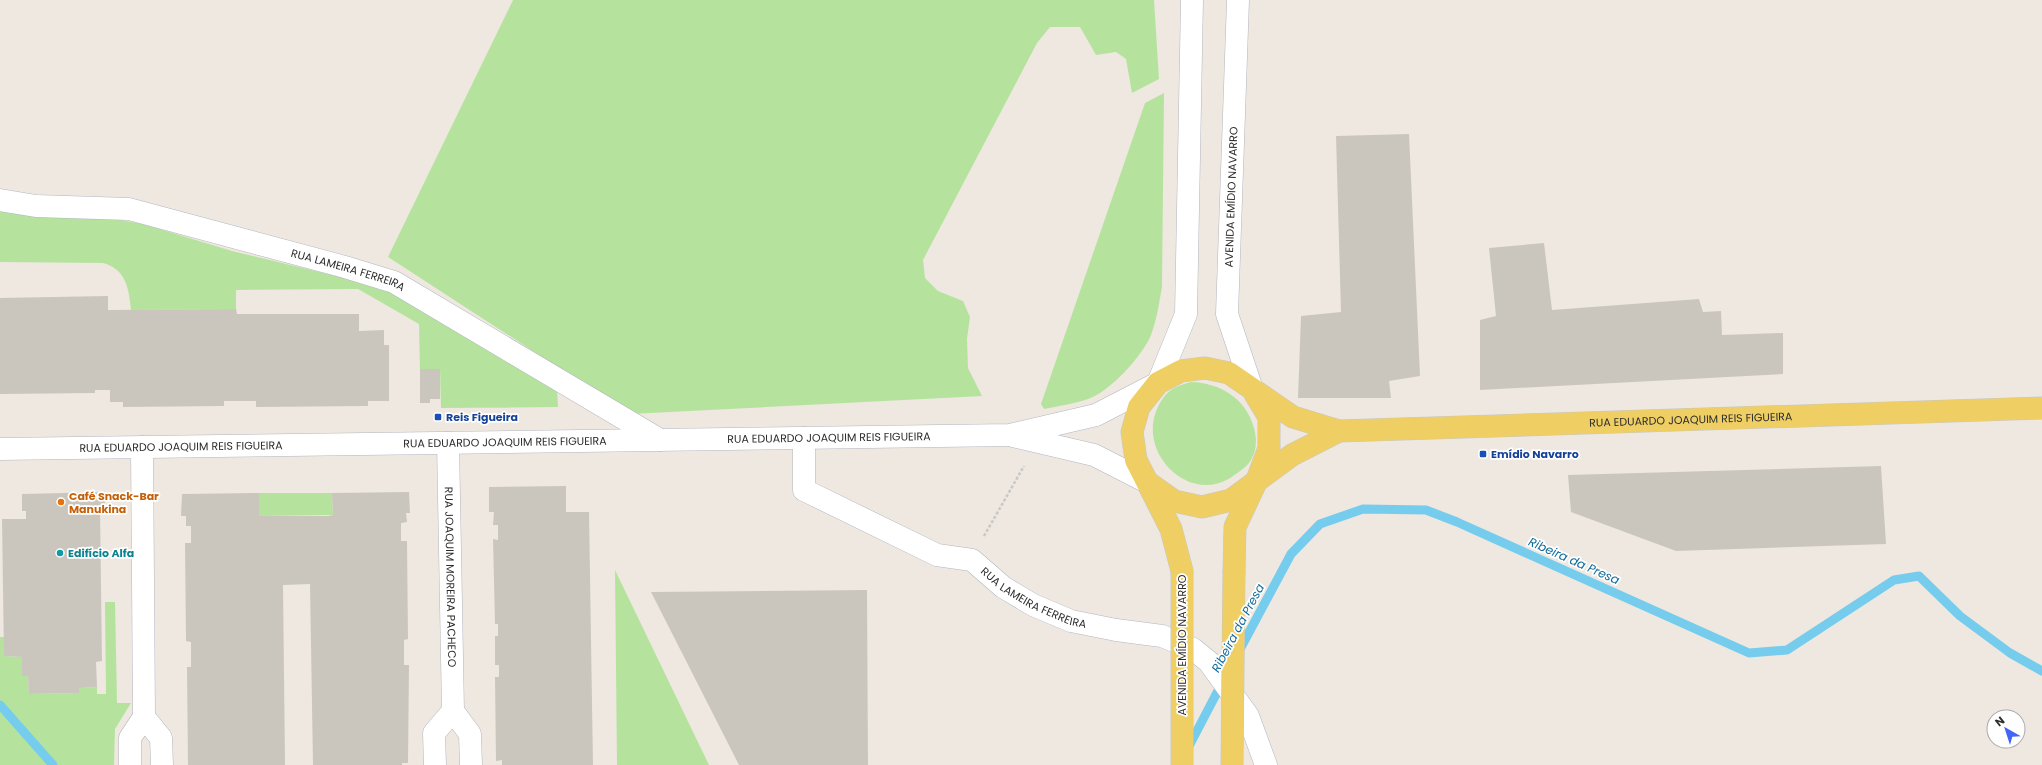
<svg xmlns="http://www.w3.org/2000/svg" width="2042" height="765" font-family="Poppins,sans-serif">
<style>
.green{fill:#b5e39e}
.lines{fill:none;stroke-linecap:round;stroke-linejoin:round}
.stream{stroke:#75cced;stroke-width:9}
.building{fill:#cac6be}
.minor-casing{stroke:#b3b6c0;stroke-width:23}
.major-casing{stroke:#c8c8c8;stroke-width:23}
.path{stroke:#c8c8c8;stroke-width:2.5;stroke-dasharray:3 2;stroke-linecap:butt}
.minor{stroke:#fff;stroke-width:22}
.major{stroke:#efcf64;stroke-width:22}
.major-bridge-casing{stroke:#c8c8c8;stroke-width:23;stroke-linecap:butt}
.major-bridge{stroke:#efcf64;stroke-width:22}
.transit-dot{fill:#1a4fb4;stroke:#fff;stroke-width:1.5}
.food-dot{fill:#e8710a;stroke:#fff;stroke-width:1.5}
.culture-dot{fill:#0f9aa8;stroke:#fff;stroke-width:1.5}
.labels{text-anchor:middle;stroke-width:3.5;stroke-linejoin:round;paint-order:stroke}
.street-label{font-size:11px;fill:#2d2d2d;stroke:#fff}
.transit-label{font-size:11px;font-weight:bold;fill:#164399;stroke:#fff;text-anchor:start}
.food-label{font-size:11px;font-weight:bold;fill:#c56008;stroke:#fff;text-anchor:start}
.culture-label{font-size:11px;font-weight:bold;fill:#0d838f;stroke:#fff;text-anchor:start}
.water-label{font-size:12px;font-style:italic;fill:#106c9d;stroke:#fff}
</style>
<rect width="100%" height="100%" fill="#eee8e0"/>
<path class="green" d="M513 0H1154L1159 79 1132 93 1126 59 1116 52 1096 55 1080 27H1050L1037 43 923 260 925 278 938 291 963 301 970 317 967 339 968 368 982 396 630 414 388 257Z
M1164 93 1162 287C1159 303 1157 319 1151 335 1143 355 1110 392 1088 399 1074 404 1058 406 1044 409L1041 404 1145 103Z
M0 210 114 219 143 224 232 251 361 282 387 290 557 389 558 407 441 408 440 369H420L419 324 358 289 236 290V309L131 310C129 289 126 269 103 263L0 262Z
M1191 382C1220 383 1246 398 1254 428 1257 439 1257 450 1251 460 1247 467 1240 471 1233 476 1192 506 1137 455 1157 409 1160 402 1165 394 1171 390 1177 386 1184 384 1191 382Z
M259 493H332L333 515 259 516Z
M615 570 709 765H617Z
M105 602H115L117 703H131L115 729 114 765H0V637H4V656L22 657V676H28L29 694 79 693V688L97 687V694H106Z"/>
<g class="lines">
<path class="stream" d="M1239 651 1291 554 1320 524 1363 509 1426 510 1457 522 1749 653 1787 650 1894 580 1919 576 1960 616 2010 653 2042 671
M0 705 53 765
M1188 748 1223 681"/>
</g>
<path class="building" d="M1409 134 1420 376 1389 381 1391 398H1298L1301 316 1341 312 1336 136Z
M1544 243 1552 310 1699 299 1703 312 1721 311 1722 335 1783 333V374L1480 390V320L1496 316 1489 248Z
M108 296V310L236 309 237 314H359V331L384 330V345H389V401H368V406L256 407V401H224V406L123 407V402H110V390H95V393L0 394V298Z
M420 369H440V399H430V403H420Z
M1881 466 1886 544 1676 551 1571 512 1568 475Z
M566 486V512H589L593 765H502V760L496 761 495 677H499V665H495V636H498V624H495L493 539 498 540V525H493L494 512H489V487Z
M105 492V510H100L102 661 96 662 97 687 79 688V693L29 694 28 676H22V657L4 656 2 519H26V511H22V494Z
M409 492 410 513H406L407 522 401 523V541H407L408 639 404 640V665H409L408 763H402V765H313L310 584 283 585 285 765H188L187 667H191V642L186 641 185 543H191V526H186V516H181L182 494 259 493V516H328L333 515 332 493Z
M867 590 868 765H739L651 592Z"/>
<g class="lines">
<g class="minor-casing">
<g id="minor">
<path d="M1238 0 1227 314 1252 389"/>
<path id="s1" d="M0 200 36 206 129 209 345 267 394 282 660 440"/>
<path d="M1013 436 1094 455 1149 483"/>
<path id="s2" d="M804 438V490L937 555 972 560 1003 587 1033 605 1071 621 1116 630 1162 636 1193 649 1209 662 1248 716 1266 765"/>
<path id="s3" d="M448 443 453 711"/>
<path d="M142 447 144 717"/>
<path id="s4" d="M0 449 1010 435 1096 415 1158 383 1186 314 1192 0"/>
<path d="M130 765V738L144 717 161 738 162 765"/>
<path d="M435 765 434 733 453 711 470 734 471 765"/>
</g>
</g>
<g class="major-casing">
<g id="major">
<path d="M1150 484 1174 501 1202 507 1231 500 1292 455 1339 431"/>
<path id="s5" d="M1182 571 1171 529 1136 460 1132 432 1139 407 1158 383 1181 371 1205 368 1229 373 1293 417 1339 431 2042 408"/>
<path d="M1234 571 1235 527 1257 480 1269 448V417L1255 394"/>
</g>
</g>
<path class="path" d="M984 536 1024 466"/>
<use href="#minor" class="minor"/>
<use href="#major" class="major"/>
<g class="major-bridge-casing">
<path id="major-bridge" d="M1182 765V571
M1232 765 1234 571"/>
</g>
<use href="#major-bridge" class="major-bridge"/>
</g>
<g class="transit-dot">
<rect x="434" y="413" width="8" height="8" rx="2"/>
<rect x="1479" y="450" width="8" height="8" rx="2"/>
</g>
<circle class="food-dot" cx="61" cy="502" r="4"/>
<circle class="culture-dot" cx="60" cy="553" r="4"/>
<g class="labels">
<g class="street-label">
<text transform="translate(1231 197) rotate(-88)" y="4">AVENIDA EMÍDIO NAVARRO</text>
<text dy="4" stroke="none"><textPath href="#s1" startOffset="357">RUA LAMEIRA FERREIRA</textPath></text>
<text dy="4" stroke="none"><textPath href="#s5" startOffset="758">RUA EDUARDO JOAQUIM REIS FIGUEIRA</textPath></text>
<text dy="4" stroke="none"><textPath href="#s4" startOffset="829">RUA EDUARDO JOAQUIM REIS FIGUEIRA</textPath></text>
<text dy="4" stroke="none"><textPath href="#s4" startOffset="505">RUA EDUARDO JOAQUIM REIS FIGUEIRA</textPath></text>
<text dy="4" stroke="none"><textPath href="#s4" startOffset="181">RUA EDUARDO JOAQUIM REIS FIGUEIRA</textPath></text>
<text dy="4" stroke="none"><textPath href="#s3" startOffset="134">RUA JOAQUIM MOREIRA PACHECO</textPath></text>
<text dy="4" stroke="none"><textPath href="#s2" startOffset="309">RUA LAMEIRA FERREIRA</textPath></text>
<text transform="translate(1182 645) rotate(-90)" y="4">AVENIDA EMÍDIO NAVARRO</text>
</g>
<g class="transit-label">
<text x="446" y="421">Reis Figueira</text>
<text x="1491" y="458">Emídio Navarro</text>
</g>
<g class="food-label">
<text x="69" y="500">Café Snack-Bar<tspan x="69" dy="13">Manukina</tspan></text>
</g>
<g class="culture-label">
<text x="68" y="557">Edifício Alfa</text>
</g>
<g class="water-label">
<text transform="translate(1574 561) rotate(24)" y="4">Ribeira da Presa</text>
<text transform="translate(1238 628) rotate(-62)" y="4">Ribeira da Presa</text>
</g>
</g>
<g transform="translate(2006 729) rotate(321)"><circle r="19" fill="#ffffff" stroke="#ababab"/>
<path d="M0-3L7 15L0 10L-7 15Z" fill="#4464f7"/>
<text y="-6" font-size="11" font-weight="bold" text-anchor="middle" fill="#2d2d2d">N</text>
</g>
</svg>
